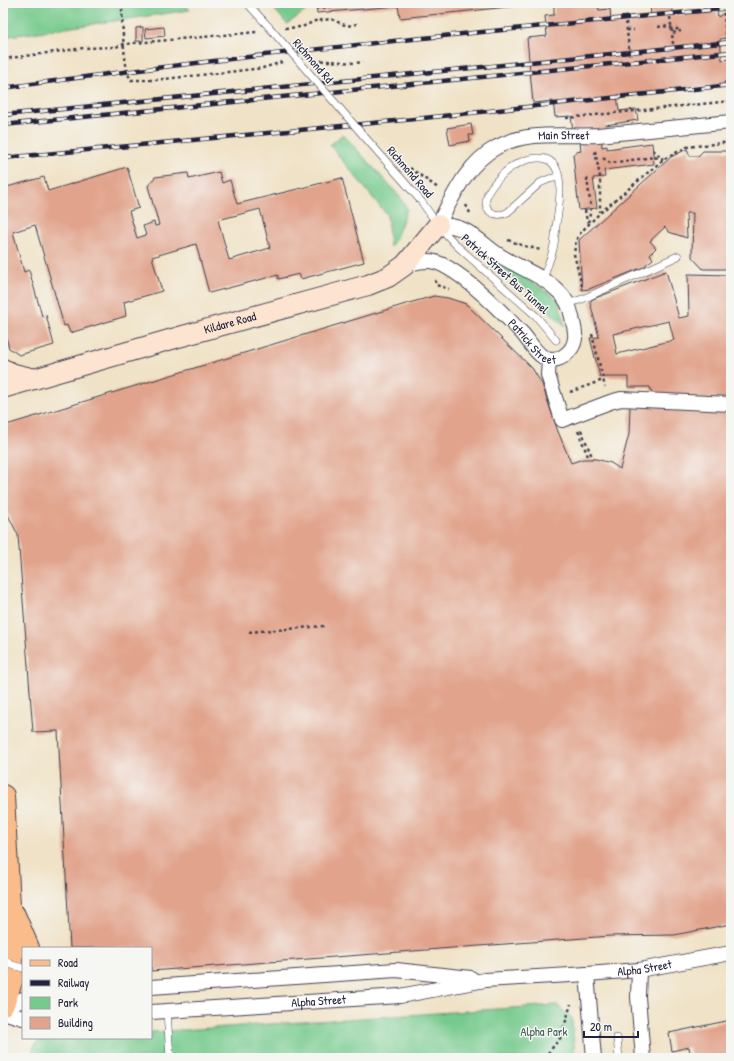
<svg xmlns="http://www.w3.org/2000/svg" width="734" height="1061" font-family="'Patrick Hand',sans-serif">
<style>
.green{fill:#76ca8d;stroke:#4c7664}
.building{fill:#e1a38b;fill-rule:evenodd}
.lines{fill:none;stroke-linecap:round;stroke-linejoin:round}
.lane-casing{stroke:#413f50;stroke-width:8}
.street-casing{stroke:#413f50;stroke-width:16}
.secondary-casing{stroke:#413f50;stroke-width:22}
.primary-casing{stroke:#413f50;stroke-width:24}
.path{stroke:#413f50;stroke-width:2.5;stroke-dasharray:3 3;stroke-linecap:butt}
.lane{stroke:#fff;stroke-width:7}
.street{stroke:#fff;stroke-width:14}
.secondary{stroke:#fde4d1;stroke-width:20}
.primary{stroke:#fabc8b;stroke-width:22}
.rail-casing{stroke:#22223b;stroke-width:4.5}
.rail{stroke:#f6f6f2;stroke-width:3;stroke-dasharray:9;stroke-linecap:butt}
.lane-bridge-casing{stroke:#413f50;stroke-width:8;stroke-linecap:butt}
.lane-bridge{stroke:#fff;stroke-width:7}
.labels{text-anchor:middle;stroke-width:3;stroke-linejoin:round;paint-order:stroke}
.street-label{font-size:12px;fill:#22223b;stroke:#f6f6f2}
.park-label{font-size:12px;fill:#3f5d58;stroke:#f6f6f2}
</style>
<rect width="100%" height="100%" fill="#f6f6f2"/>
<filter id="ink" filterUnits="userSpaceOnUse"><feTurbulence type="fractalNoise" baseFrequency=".025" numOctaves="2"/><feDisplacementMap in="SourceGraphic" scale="8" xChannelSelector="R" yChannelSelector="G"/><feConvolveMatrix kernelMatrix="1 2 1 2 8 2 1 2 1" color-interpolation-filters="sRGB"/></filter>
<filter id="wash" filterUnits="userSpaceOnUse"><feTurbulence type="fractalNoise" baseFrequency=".012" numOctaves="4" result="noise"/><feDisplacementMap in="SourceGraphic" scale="16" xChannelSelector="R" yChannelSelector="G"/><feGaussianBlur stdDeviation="0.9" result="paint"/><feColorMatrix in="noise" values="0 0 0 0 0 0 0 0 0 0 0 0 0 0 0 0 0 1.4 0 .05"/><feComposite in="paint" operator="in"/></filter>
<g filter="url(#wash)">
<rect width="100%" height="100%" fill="#f0e2c6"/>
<path class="green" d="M3 3H184L190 10 3 37Z
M269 3H303L307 10 287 24Z
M343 134 400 197 407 209 396 238 390 247 387 215 330 145Z
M476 245 553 296 559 302 565 326 524 287Z
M557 1005 572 1018 575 1058H32C32 1053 32 1048 36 1043 45 1035 134 1038 151 1038V1032Z"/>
<g id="blocks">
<path class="building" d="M329 3H538V4L400 18 398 6 317 13 316 4Z
M541 3H597L599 10 610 9 611 21 651 17 650 3H672L673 15 717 11 718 17 724 13H731V37L720 39 722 60 731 59V81L724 82V85L617 95 619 111 636 109 638 120 605 125 606 130 601 131 602 147 607 146V149L652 143 654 164 604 170 605 177 593 178 597 208 579 210 573 154H576V152L581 151 579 132H573L571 116 555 117 553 101 533 103 527 38 547 36 545 16 554 15V5L541 6Z
M143 27V41H136V28Z
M164 27 165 36 146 38 145 29Z
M471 124 473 135H469L470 141 450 145 447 128Z
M687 149 690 156H698L703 151H731V269H703L692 257 693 213H686L687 238 669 232 665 227 650 241 656 248 650 254 653 259 645 265 646 266 589 289 582 290 579 240 671 157Z
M127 167 139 208 129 211 137 238 146 235 143 226 154 222 155 226 159 225 148 186 155 177 188 173 189 179 219 172 222 183 230 180 237 204 342 178 364 262 301 279 299 274 278 279V275L209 293 196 244 152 257 162 291 124 302 126 316 70 333 67 325 64 326 35 225 13 232 24 272 29 270 42 316 46 315 54 345 19 355 9 348 3 327V188L44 177 48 191ZM260 209 270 248 229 260 218 220Z
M666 271 679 318 689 316 688 274 731 275V924L674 935 610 936 151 971V948H70L58 731 33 732 18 535 3 505V426L409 303 434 296 448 298 466 304 532 368 542 384 557 429 571 463 583 459H596L611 463 620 469 629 434 630 406 656 407 650 387H628V377H600L590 338 599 337 590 302 593 299ZM669 321 674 340 617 354 613 334Z
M731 1020V1058H691L689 1047 672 1051 669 1033Z"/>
</g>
</g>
<g filter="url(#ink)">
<use href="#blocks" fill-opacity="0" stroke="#413f50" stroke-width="1"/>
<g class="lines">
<g class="lane-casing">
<path id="lane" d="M247 3 269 27
M363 135 421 201 438 225 456 245 536 316 556 340
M543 279C546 270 549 262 552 253 555 244 555 235 556 226 559 207 569 158 539 158 527 158 514 164 505 172 499 178 489 187 487 196 482 211 496 219 508 212L540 183 549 179 559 177
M568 304 585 298 678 256
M167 1011 170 1058
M617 1038 619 1058"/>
</g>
<g class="street-casing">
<g id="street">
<path id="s1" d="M405 265C414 263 425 259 435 262 460 269 504 314 523 334 529 341 535 352 543 357 556 366 574 352 575 338 576 331 573 324 572 317 570 307 566 298 558 291 541 274 516 267 496 253 486 246 476 236 464 230 456 226 447 225 438 225 453 196 467 163 497 147 527 130 565 137 598 135 643 131 687 126 731 122"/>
<path d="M549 360 548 375 562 420 610 402 621 399 731 404"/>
<path d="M639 970 638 997 643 1058"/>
<path d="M587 974 594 1058"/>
<path d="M151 987 396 970 471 978"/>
<path d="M3 1010 23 999"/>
<path d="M3 1012 23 1018"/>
<path id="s2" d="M151 1012 400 996 485 980 587 974 639 970 731 953"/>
</g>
</g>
<g class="secondary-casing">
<g id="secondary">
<path d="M3 369 14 374 35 379"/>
<path id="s3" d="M3 388 179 337 368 285 388 277 405 265 438 225"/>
</g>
</g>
<g class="primary-casing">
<path id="primary" d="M3 796 9 905 12 979 3 1004
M14 915 28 948"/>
</g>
<path class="path" d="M122 3C122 18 123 69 131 80H155L228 72 263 68 282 62
M306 3 315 8 387 3
M724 13 726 39
M670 17 672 33
M626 22 629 49
M658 27 664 26 681 30
M285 28 302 27 315 21 331 19 347 26 357 24
M627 30H634
M673 44 672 33 681 31
M729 57 731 80
M3 59 84 48 116 47 124 44 257 32
M315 60 355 63 363 62
M566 118 731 101
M653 150 663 159
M595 151 600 177V212
M603 158 610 163 654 157 663 159
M410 168 438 188 439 187
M587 178 591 209 588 224
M466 205 471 215
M585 210 587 222
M508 240 524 246 541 250
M435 280 436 285 449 289
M582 286 574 254 576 240 581 232 600 213 664 159 687 147 731 142
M592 334 605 387
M570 392 603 380
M581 430 593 459
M578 431 589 459
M249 632 325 626
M544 1058 561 1037 571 1004"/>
<use href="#lane" class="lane"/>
<use href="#street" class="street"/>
<use href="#secondary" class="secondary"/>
<use href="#primary" class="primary"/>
<g class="rail-casing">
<path id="rail" d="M3 88C245 54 488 31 731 8
M3 115 731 42
M3 125 731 52
M3 158 405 120 731 85"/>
</g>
<use href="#rail" class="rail"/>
<g class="lane-bridge-casing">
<path id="lane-bridge" d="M269 27 363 135
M3 959 12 965 23 968"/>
</g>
<use href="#lane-bridge" class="lane-bridge"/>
</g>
</g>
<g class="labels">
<g class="street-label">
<text transform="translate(313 61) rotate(49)" y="4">Richmond Rd</text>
<text dy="4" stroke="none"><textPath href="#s1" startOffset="578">Main Street</textPath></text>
<text transform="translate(410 172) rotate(49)" y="4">Richmond Road</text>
<text transform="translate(505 274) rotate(42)" y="4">Patrick Street Bus Tunnel</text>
<text dy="4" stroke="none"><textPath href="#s3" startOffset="236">Kildare Road</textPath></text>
<text dy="4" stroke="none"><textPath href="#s1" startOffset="158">Patrick Street</textPath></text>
<text dy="4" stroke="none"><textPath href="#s2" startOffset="496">Alpha Street</textPath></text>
<text dy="4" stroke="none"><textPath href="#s2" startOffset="168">Alpha Street</textPath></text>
</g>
<g class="park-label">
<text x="544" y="1036">Alpha Park</text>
</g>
</g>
<rect width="734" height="1061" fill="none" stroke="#f6f6f2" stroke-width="16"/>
<rect x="22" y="947" width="130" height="92" fill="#f6f6f2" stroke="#a1a1a9"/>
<rect x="30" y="960" width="20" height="6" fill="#fabc8b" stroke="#a1a1a9"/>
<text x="58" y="967" font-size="12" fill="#22223b">Road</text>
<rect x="30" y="980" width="20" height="6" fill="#22223b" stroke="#a1a1a9"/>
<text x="58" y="987" font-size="12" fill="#22223b">Railway</text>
<rect x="30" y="997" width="20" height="12" fill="#76ca8d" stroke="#a1a1a9"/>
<text x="58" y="1007" font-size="12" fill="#22223b">Park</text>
<rect x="30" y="1017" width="20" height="12" fill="#e1a38b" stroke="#a1a1a9"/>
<text x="58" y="1027" font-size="12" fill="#22223b">Building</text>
<path d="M584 1031v6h54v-6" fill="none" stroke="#22223b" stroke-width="2"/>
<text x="590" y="1031" font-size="12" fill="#22223b" stroke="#f6f6f2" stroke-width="3" paint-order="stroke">20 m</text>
</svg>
